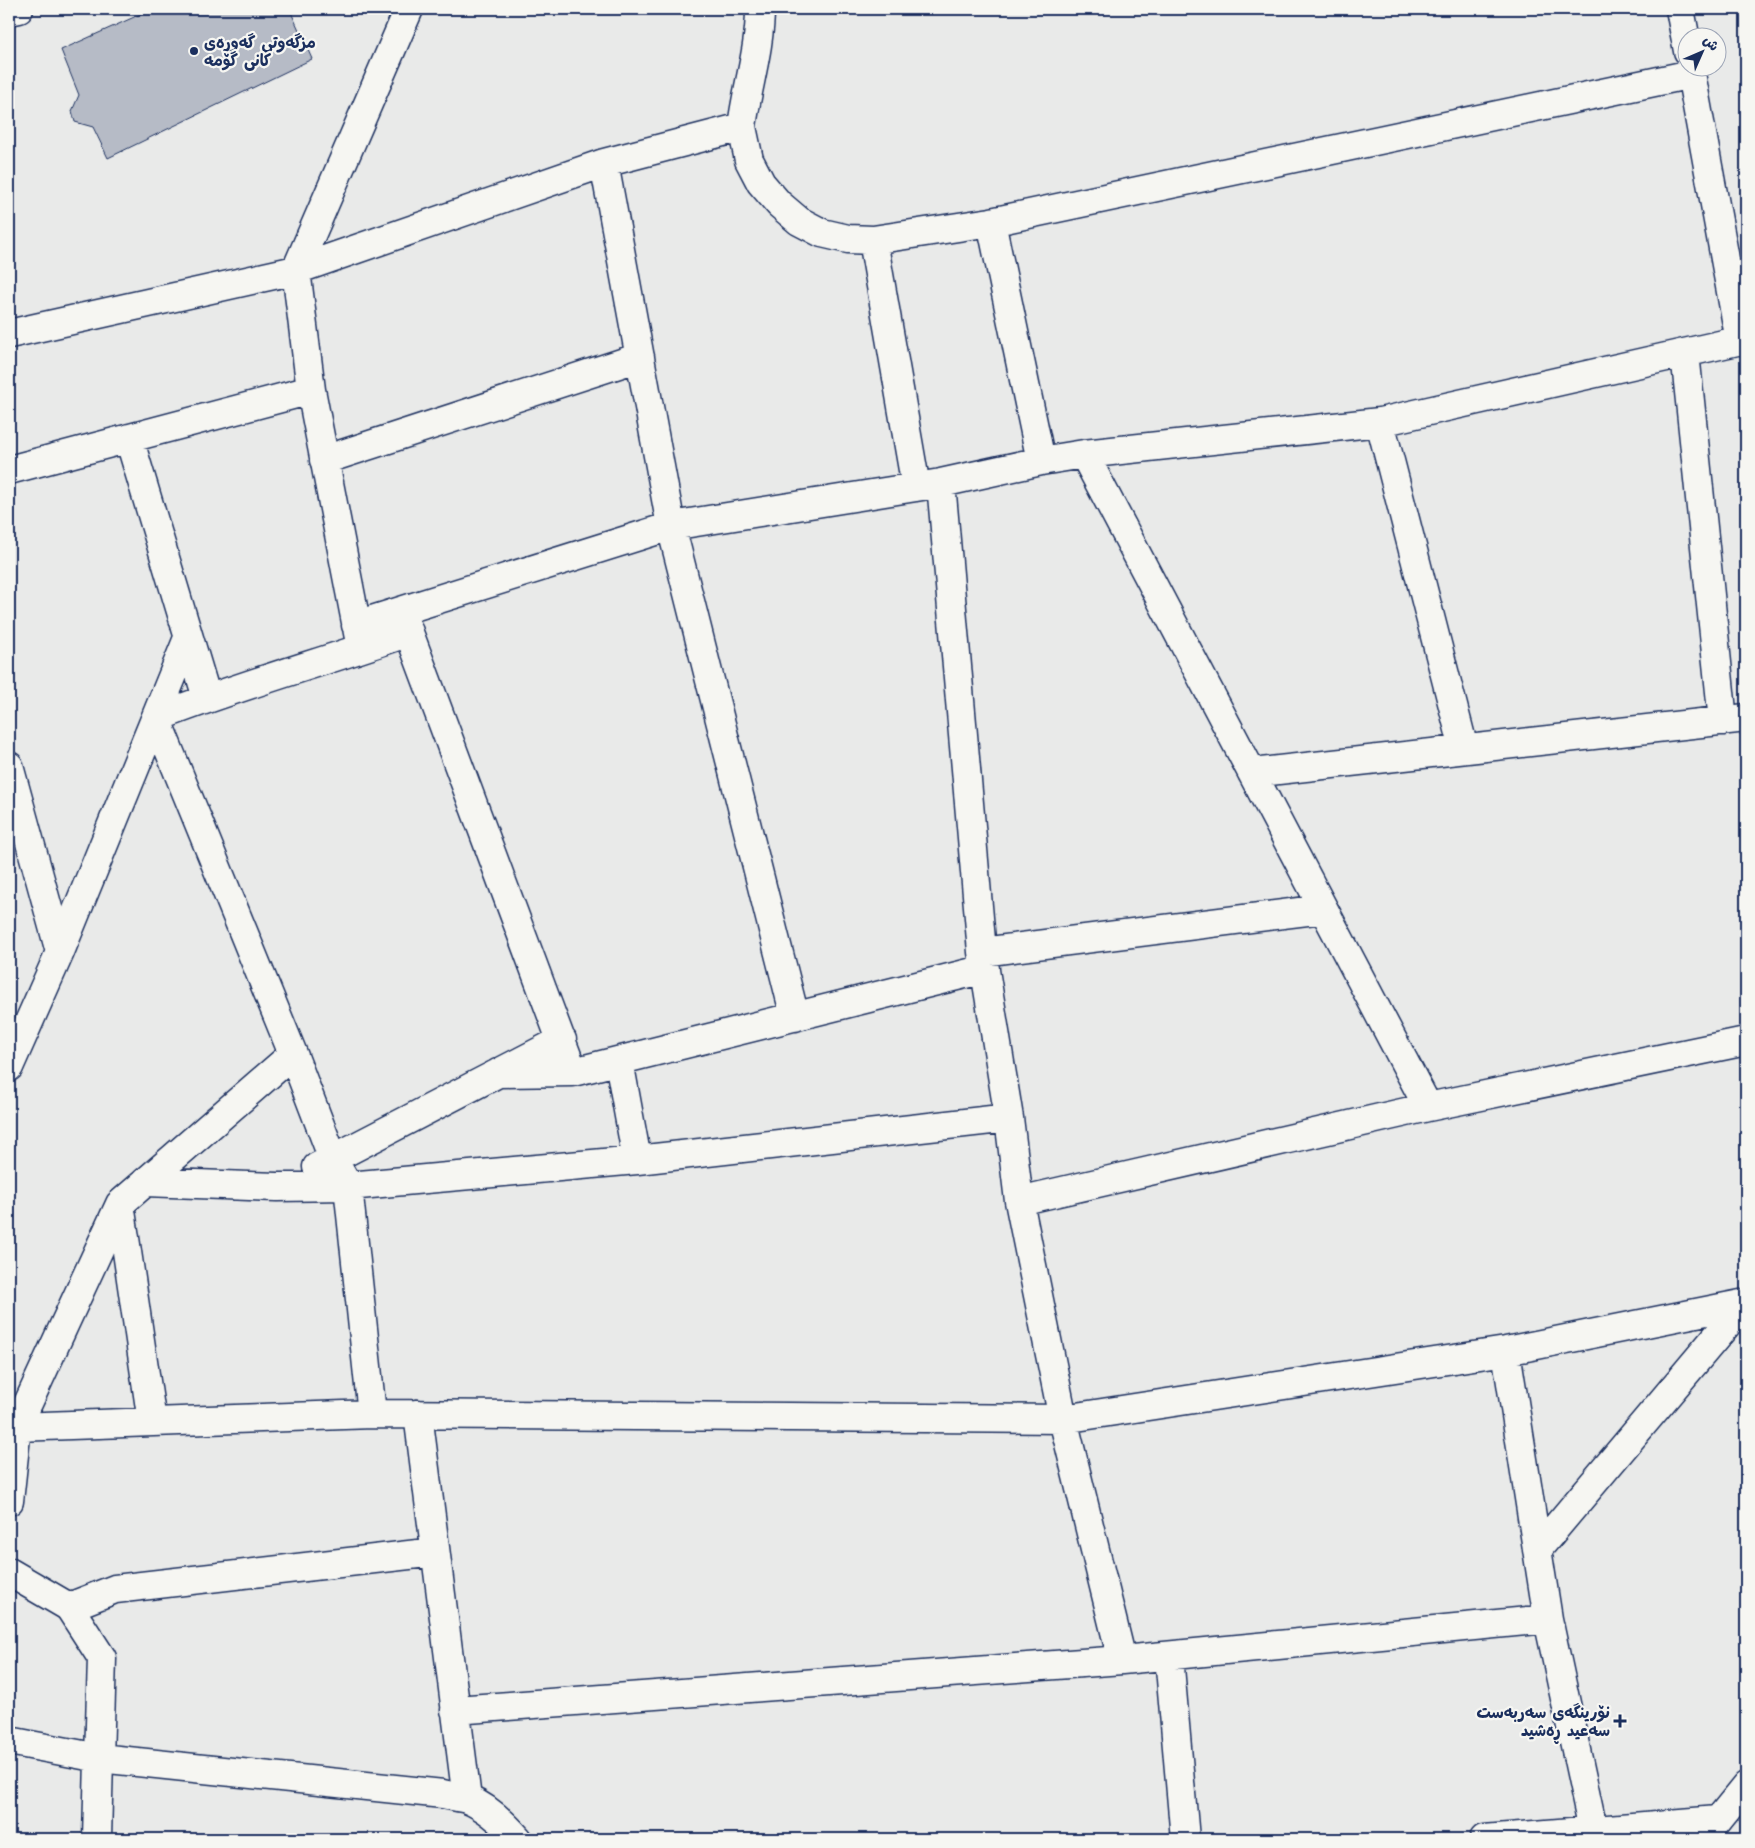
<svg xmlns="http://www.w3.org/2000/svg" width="1755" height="1848" font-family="Kalam,'Playpen Sans Arabic',sans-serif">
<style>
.building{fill:#b6bbc6;stroke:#1b2f5e}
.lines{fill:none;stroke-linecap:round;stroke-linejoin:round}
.minor-casing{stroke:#1b2f5e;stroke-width:31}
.tertiary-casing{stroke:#1b2f5e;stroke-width:31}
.minor{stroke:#f6f6f2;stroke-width:28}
.tertiary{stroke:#f6f6f2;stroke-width:28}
.poi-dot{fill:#1b2f5e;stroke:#f6f6f2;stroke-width:2}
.labels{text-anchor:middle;stroke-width:4.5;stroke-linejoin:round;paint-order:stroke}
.poi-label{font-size:16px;font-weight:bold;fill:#1b2f5e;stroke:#f6f6f2;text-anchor:start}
</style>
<rect width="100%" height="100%" fill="#e9eae9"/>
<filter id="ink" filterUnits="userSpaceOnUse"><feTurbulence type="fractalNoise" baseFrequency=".02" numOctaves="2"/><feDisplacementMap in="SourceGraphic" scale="10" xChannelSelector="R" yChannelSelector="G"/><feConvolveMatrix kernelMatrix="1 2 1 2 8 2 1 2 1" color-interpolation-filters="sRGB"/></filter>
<g filter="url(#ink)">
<path class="building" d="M152 9H293L290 10 312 59 108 158 93 127 75 122 72 111 79 95 61 50Z"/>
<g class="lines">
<g class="minor-casing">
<path id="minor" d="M1680 9 1688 51
M9 11 19 9
M1690 68 1740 341
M742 127 749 160 761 183 779 204 799 221 822 233 848 239 873 240 991 222 1692 74
M604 163 671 526 795 1017
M991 222 1041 461
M873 240 916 487
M9 334 296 270 604 163 742 127C747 87 760 49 760 9
M1685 353 1723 721
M1380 422 1464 749
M129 438 207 698
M1084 454 1428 1107
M324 460 640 357
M9 470 311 390
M941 483 982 952 1009 1118 1019 1201 1063 1419 1122 1660
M402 614 573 1072
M356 625 671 526 941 483 1041 461 1084 454 1380 422 1746 339
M360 643 311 390 296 270 409 9
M9 766 60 952
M1252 773 1746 718
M982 952 1323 909
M619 1061 637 1160
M9 1067 60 952 188 638
M498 1073 573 1072 985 969
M317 1167 562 1040
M145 1182 277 1187 348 1186 637 1160 1009 1118
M1019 1201 1428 1107 1746 1041
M120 1204 152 1422
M1506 1351 1548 1619 1595 1839
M372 1414 348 1186 333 1159 293 1054 156 718C239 685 325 662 409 632
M418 1414 467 1799
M17 1427 372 1414 1063 1419 1506 1351 1746 1303
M9 1501 17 1427 120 1204 293 1054
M1537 1550 1744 1304
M9 1572 69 1607 115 1589 435 1552
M1169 1656 1185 1839
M455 1710 1122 1660 1548 1619
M9 1741 99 1758 97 1839
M1484 1839 1718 1820"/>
</g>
<g class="tertiary-casing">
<path id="tertiary" d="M69 1607 102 1658 99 1758 443 1794C451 1796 459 1797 467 1799 487 1807 504 1823 518 1839
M1703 1839 1746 1786"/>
</g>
<use href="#minor" class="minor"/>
<use href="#tertiary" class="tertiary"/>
</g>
</g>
<g class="poi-dot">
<circle cx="194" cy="51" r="5"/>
<path d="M1617.5 1713.5h5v5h5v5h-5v5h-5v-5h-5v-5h5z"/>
</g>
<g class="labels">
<g class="poi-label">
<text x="204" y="48">مزگەوتی گەورەی<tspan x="204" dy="18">کانی گۆمە</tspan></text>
<text x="1610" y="1718" text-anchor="end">نۆرینگەی سەربەست<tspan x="1610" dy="18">سەعید ڕەشید</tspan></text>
</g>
</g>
<rect width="1755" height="1848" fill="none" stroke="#f6f6f2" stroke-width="30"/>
<rect x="15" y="15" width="1725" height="1818" fill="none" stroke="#1b2f5e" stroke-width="2" filter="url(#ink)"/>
<g transform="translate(1702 52) rotate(45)"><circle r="24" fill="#f6f6f2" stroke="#9ea6b7"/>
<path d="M0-4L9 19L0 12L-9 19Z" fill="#1b2f5e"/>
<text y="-8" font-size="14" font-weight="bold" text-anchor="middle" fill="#1b2f5e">ش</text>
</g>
</svg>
